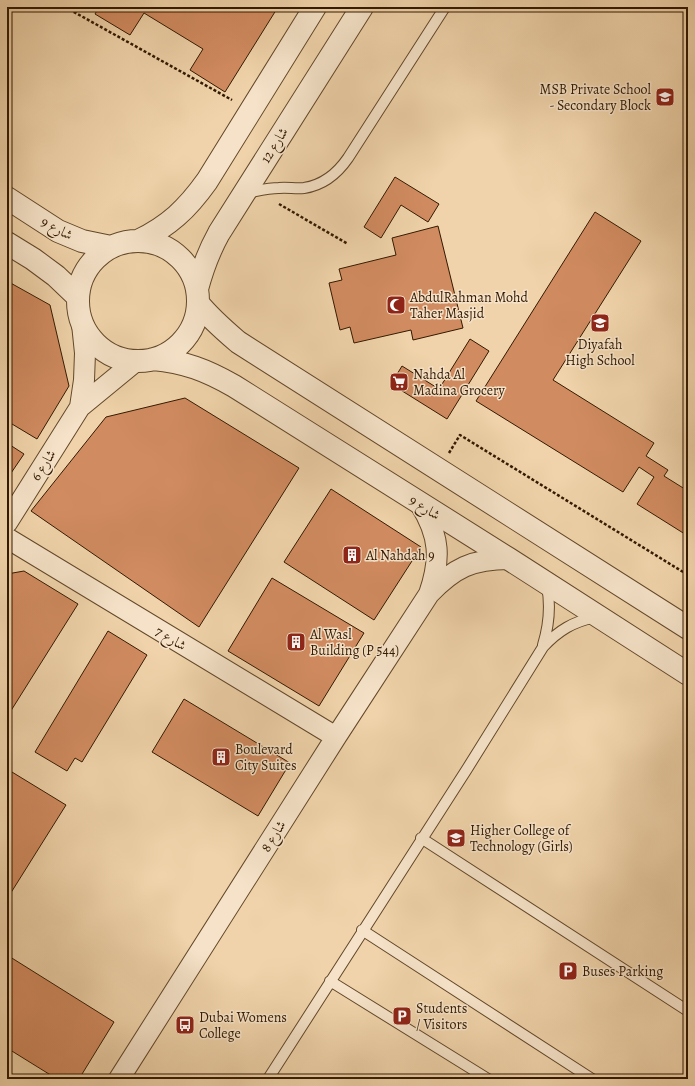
<svg xmlns="http://www.w3.org/2000/svg" width="695" height="1086" font-family="Alegreya,Amiri,serif">
<style>
.building{fill:#d18b60;stroke:#321900}
.lines{fill:none;stroke-linecap:round;stroke-linejoin:round}
.service-casing{stroke:#62482a;stroke-width:12}
.minor-casing{stroke:#62482a;stroke-width:22}
.tertiary-casing{stroke:#62482a;stroke-width:24}
.path{stroke:#321900;stroke-width:2.5;stroke-dasharray:3 2;stroke-linecap:butt}
.service{stroke:#f5e2c8;stroke-width:10}
.minor{stroke:#f5e2c8;stroke-width:20}
.tertiary{stroke:#f5e2c8;stroke-width:22}
.labels{text-anchor:middle;stroke-width:3;stroke-linejoin:round;paint-order:stroke}
.poi-label{font-size:14px;fill:#321900;stroke:#f5e2c8;text-anchor:start}
.street-label{font-size:14px;fill:#321900;stroke:#f5e2c8}
</style>
<rect width="100%" height="100%" fill="#f0d3aa"/>
<filter id="stains"><feTurbulence type="fractalNoise" baseFrequency=".005" numOctaves="4"/><feColorMatrix values="0 0 0 0 .2 0 0 0 0 .09 0 0 0 0 .02 0 0 0 .5 -.17"/></filter>
<radialGradient id="worn" r=".72"><stop offset=".6" stop-color="#630" stop-opacity="0"/><stop offset="1" stop-color="#630" stop-opacity=".3"/></radialGradient>
<path class="building" d="M99 7H278L225 92 190 70 203 49 144 13 130 35 95 14Z
M395 177 439 204 428 222 401 205 381 238 364 227Z
M595 212 641 241 553 380 654 443 646 456 668 470 664 476 688 491V536L637 504 654 477 639 467 623 492 476 401Z
M438 226 463 328 413 340 411 330 354 343 350 327 340 330 329 283 342 280 339 269 396 255 392 238Z
M7 281 50 305 69 386 37 439 7 421Z
M470 339 489 351 447 419 391 384 402 366 439 389Z
M185 398 299 468 199 627 31 511 106 417Z
M7 443 24 454 7 479Z
M331 489 421 547 374 620 284 562Z
M24 571 78 604 7 717V574Z
M272 578 364 633 319 706 228 651Z
M108 631 147 655 82 762 75 758 67 771 35 752Z
M184 699 290 763 258 816 152 752Z
M7 769 66 805 7 899Z
M7 955 114 1022 79 1079H57L7 1048Z"/>
<g class="lines">
<g class="service-casing">
<path id="service" d="M246 193C257 191 268 188 279 188 287 187 296 189 304 188 324 185 337 174 348 158L445 7
M543 645C549 625 551 607 547 586
M421 838 688 1011
M362 930 592 1079
M330 981 488 1079
M268 1079 467 769 543 647C559 630 573 622 595 617"/>
</g>
<g class="minor-casing">
<path id="minor" d="M80 407 84 380 85 353 82 324
M420 504C440 536 441 559 429 594
M7 523 80 407 136 361
M7 538 336 737
M119 1079 336 737 429 594C454 568 472 559 509 559"/>
</g>
<g class="tertiary-casing">
<path id="tertiary" d="M7 198 58 231 82 241 111 247
M138 241C169 226 187 209 207 181L315 7
M78 301a60 60 0 1 1 120 0a60 60 0 1 1-120 0Z
M7 243 33 259 56 276 78 297
M197 289C202 270 209 251 219 233L362 7
M198 303C210 318 224 330 238 342L688 628
M153 359C185 362 206 370 234 386L509 559 688 674"/>
</g>
<path class="path" d="M65 7 232 100
M279 204 348 244
M449 453 460 435 688 575"/>
<use href="#service" class="service"/>
<use href="#minor" class="minor"/>
<use href="#tertiary" class="tertiary"/>
</g>
<defs>
<g id="school-square" transform="scale(1)"><rect x="-9" y="-9" width="18" height="18" rx="4" fill="#8f2418" stroke="#f5e2c8"/><path d="M0-5L7-2L0 1L-7-2ZM-4 1L0 2.5L4 1V4Q0 6-4 4Z" fill="#fff"/></g>
<g id="mosque-square" transform="scale(1)"><rect x="-9" y="-9" width="18" height="18" rx="4" fill="#8f2418" stroke="#f5e2c8"/><path d="M3.5-4.9A6 6 0 1 0 3.5 4.9A5 5 0 1 1 3.5-4.9Z" fill="#fff"/></g>
<g id="supermarket-square" transform="scale(1)"><rect x="-9" y="-9" width="18" height="18" rx="4" fill="#8f2418" stroke="#f5e2c8"/><path d="M-6-5.5h2.5l.6 2H6L4.5 2H-2.5L-4.4-4H-6ZM-1.5 3.2a1.3 1.3 0 1 0 .1 0ZM3 3.2a1.3 1.3 0 1 0 .1 0Z" fill="#fff"/></g>
<g id="building-square" transform="scale(1)"><rect x="-9" y="-9" width="18" height="18" rx="4" fill="#8f2418" stroke="#f5e2c8"/><path d="M-4-6H4V6H1V3H-1V6H-4ZM-2.5-4.3h1.7v1.8h-1.7ZM.8-4.3h1.7v1.8H.8ZM-2.5-1h1.7V.8h-1.7ZM.8-1h1.7V.8H.8Z" fill="#fff"/></g>
<g id="university-square" transform="scale(1)"><rect x="-9" y="-9" width="18" height="18" rx="4" fill="#8f2418" stroke="#f5e2c8"/><path d="M0-5L7-2L0 1L-7-2ZM-4 1L0 2.5L4 1V4Q0 6-4 4Z" fill="#fff"/></g>
<g id="parking-square" transform="scale(1)"><rect x="-9" y="-9" width="18" height="18" rx="4" fill="#8f2418" stroke="#f5e2c8"/><path d="M-3.5-5.5H1a3.5 3.5 0 0 1 0 7H-1V5.5H-3.5ZM-1-3.4V-.6H.8a1.4 1.4 0 0 0 0-2.8Z" fill="#fff"/></g>
<g id="bus-square" transform="scale(1)"><rect x="-9" y="-9" width="18" height="18" rx="4" fill="#8f2418" stroke="#f5e2c8"/><path d="M-5-6H5V4H4V6H2V4H-2V6H-4V4H-5ZM-3.5-4V0h7V-4ZM-3.5 1.2v1.5H-2V1.2ZM2 1.2v1.5H3.5V1.2Z" fill="#fff"/></g>
</defs>
<g fill-rule="evenodd">
<use href="#school-square" x="665" y="97"/>
<use href="#mosque-square" x="396" y="305"/>
<use href="#school-square" x="600" y="323"/>
<use href="#supermarket-square" x="399" y="382"/>
<use href="#building-square" x="352" y="555"/>
<use href="#building-square" x="296" y="642"/>
<use href="#building-square" x="221" y="757"/>
<use href="#university-square" x="456" y="838"/>
<use href="#parking-square" x="568" y="971"/>
<use href="#parking-square" x="402" y="1016"/>
<use href="#bus-square" x="185" y="1025"/>
</g>
<g class="labels">
<g class="poi-label">
<text x="651" y="94" text-anchor="end">MSB Private School<tspan x="651" dy="16">- Secondary Block</tspan></text>
<text x="410" y="302">AbdulRahman Mohd<tspan x="410" dy="16">Taher Masjid</tspan></text>
<text x="600" y="349" text-anchor="middle">Diyafah<tspan x="600" dy="16">High School</tspan></text>
<text x="413" y="379">Nahda Al<tspan x="413" dy="16">Madina Grocery</tspan></text>
<text x="366" y="560">Al Nahdah 9</text>
<text x="310" y="639">Al Wasl<tspan x="310" dy="16">Building (P 544)</tspan></text>
<text x="235" y="754">Boulevard<tspan x="235" dy="16">City Suites</tspan></text>
<text x="470" y="835">Higher College of<tspan x="470" dy="16">Technology (Girls)</tspan></text>
<text x="582" y="976">Buses Parking</text>
<text x="416" y="1013">Students<tspan x="416" dy="16">/ Visitors</tspan></text>
<text x="199" y="1022">Dubai Womens<tspan x="199" dy="16">College</tspan></text>
</g>
<g class="street-label">
<text transform="translate(274 145) rotate(-58)" y="5">شارع 12</text>
<text transform="translate(57 228) rotate(28)" y="5">شارع 9</text>
<text transform="translate(43 465) rotate(-58)" y="5">شارع 6</text>
<text transform="translate(425 507) rotate(32)" y="5">شارع 9</text>
<text transform="translate(171 638) rotate(31)" y="5">شارع 7</text>
<text transform="translate(273 836) rotate(-58)" y="5">شارع 8</text>
</g>
</g>
<rect width="695" height="1086" fill="none" stroke="#f0d3aa" stroke-width="24"/>
<rect x="8" y="8" width="679" height="1070" fill="none" stroke="#321900" stroke-width="2"/>
<rect x="12" y="12" width="671" height="1062" fill="none" stroke="#321900"/>
<rect width="100%" height="100%" filter="url(#stains)"/>
<rect width="100%" height="100%" fill="url(#worn)"/>
</svg>
